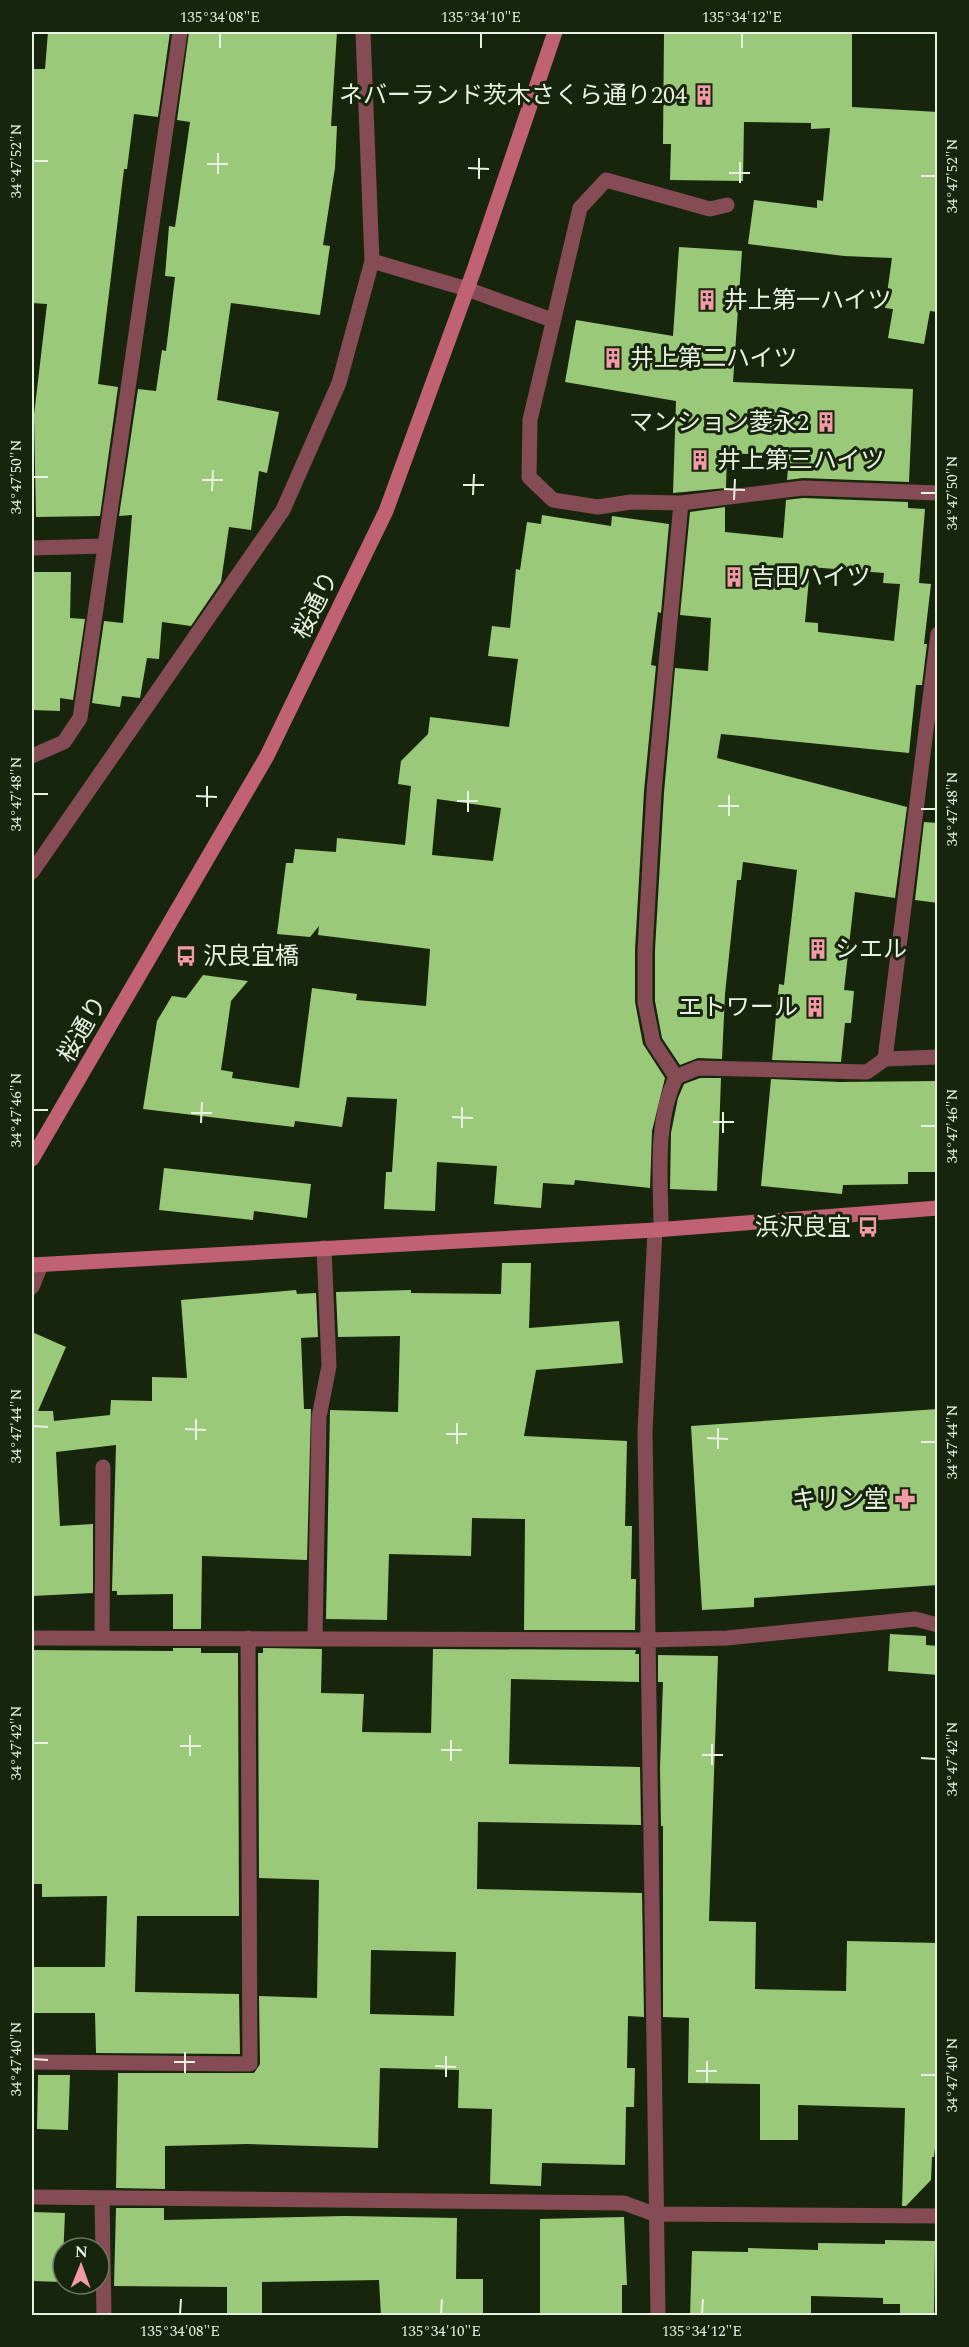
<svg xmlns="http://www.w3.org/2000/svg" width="969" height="2347" font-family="Spectral,'Noto Sans JP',serif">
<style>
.building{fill:#9bc97a;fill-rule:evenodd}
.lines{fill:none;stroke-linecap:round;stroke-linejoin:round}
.street{stroke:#864c55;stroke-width:15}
.secondary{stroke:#c06273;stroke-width:15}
.ticks{fill:none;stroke:#e8f1e2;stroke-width:2}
.labels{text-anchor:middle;stroke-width:6;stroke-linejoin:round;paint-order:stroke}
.poi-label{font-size:24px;fill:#e8f1e2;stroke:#18250d;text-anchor:start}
.street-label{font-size:24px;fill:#e8f1e2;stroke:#18250d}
.neatline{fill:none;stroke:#e8f1e2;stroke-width:2}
.ticks-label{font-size:15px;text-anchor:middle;fill:#e8f1e2}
</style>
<rect width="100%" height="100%" fill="#18250d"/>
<path class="building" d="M48 32H170L158 117 134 114 127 169H124L98 384 118 387 100 516 36 517 34 415 47 304 32 303V69H45Z
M189 32H337L331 126H337L335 168 323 245 330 246 320 315 231 303 217 400 279 412 267 473 259 471 251 530 229 527 221 582 191 626 162 622 159 659 147 658 140 698 122 696 120 707 92 703 104 621 123 623 132 515 119 516 138 389 156 391 162 350 166 351 175 277 165 276 169 226 175 227 190 122 177 120Z
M664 32H852V107L938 112V312L930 311 924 344 888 338 893 309 885 308 892 258 844 256 748 244 754 200 817 208V200L823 201 830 128 811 129V123L744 122 743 181 670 180 671 144H663Z
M679 247 742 251 733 382 913 389 909 482 803 478 787 480 789 456 727 453 726 488 673 493 676 401 565 382 576 320 673 336Z
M803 498 908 502V508L925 509 919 583 931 584 924 644H927L922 685H916L909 753 721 734 717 758 907 807 895 898 855 892 844 990 854 991 851 1023H845L841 1062 772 1060 779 984 784 985 797 870 743 862 741 880H737L725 994 722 1059 698 1058 680 1065 662 1038 655 1001V950L664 793 675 668 708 671 711 618 680 615 690 512 725 507V532L783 538 786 500ZM810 567 884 573 883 583 900 584 894 641 818 632V623L805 622Z
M542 515 611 526 612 516 669 524 661 613 658 612 651 665 656 666 644 791 635 950V1002L643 1044 665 1078 652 1131 650 1188 575 1180 574 1185 543 1183 541 1208 494 1204 497 1166 437 1162 435 1211 384 1209 386 1172H392L397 1099 347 1097 342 1127 295 1121 294 1127 143 1109 157 1021 172 996 186 998 203 975 248 981 231 1001 221 1070 233 1072 232 1078 299 1088 312 988 357 994 356 1000 426 1006 430 949 318 935 319 926 310 937 277 934 286 863H293L295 849 336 852 337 838 405 845 411 786 398 784 401 761 428 734 430 717 509 727 518 659 488 656 492 626 510 628 516 569 520 570 527 522 541 524ZM437 799 501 808 493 861 432 855Z
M32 572H71L70 618 85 619 73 700 60 698V711L32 710Z
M924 822 938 823V903L915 900Z
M700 1078H721L717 1191 670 1189 671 1133 678 1098 684 1084Z
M771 1079 839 1082 938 1081V1172H908V1184L843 1185 842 1194 761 1186Z
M164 1168 311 1184 307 1218 254 1211 253 1220 159 1210Z
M502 1263H531L529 1328 619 1321 623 1363 536 1370 524 1436 627 1441 625 1526H632L631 1579H636L635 1630H524L525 1519 472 1518 471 1556 389 1554 387 1620 326 1619 330 1410 398 1412 400 1336 338 1337 336 1292 411 1290V1293L501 1294Z
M296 1290 297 1294 316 1293 318 1337 301 1338 304 1409H311L307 1560 202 1556 201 1629H173V1594L117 1595V1591H112L116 1445 56 1452 60 1526 93 1524V1593L32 1596V1332L66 1347 38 1411H53L54 1421 110 1415 111 1400 152 1401V1377L187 1378 181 1300Z
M938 1409V1585L754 1598V1607L702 1610 691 1426Z
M890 1634 926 1636V1645L938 1646V1675L888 1671Z
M173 1648H201V1653H238L239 1916H137L135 1992 239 1994 240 2054 96 2053 95 2013H32V1967H105L107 1896 42 1897V1884H32V1650L173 1651Z
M263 1648 322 1649 321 1693 364 1694 362 1732 431 1733 433 1649 636 1650 635 1654H639V1682L511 1679 509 1764 640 1767 641 1825 478 1822 477 1889 642 1893 644 2017 628 2016 627 2068H635L634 2107H626L625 2165 542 2163 541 2186 490 2184 492 2109 458 2108 459 2070 380 2068 378 2148 247 2144 165 2146V2189L116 2188 118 2073H254L260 2064 259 1996 317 1998 319 1880 259 1878 258 1653H263ZM371 1950 456 1952 454 2016 370 2014Z
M658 1655 718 1656 709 1921 756 1922 755 1989 846 1991 847 1941 938 1943V2120L934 2157H932L931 2180 906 2206H902L905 2108 798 2105V2140H760V2084L688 2083 689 2018 663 2017V1826H661L660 1768 663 1682H658Z
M38 2075H70L68 2130 37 2129Z
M116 2208H164V2220L345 2216 457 2218 456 2279H483V2316H381L379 2280 262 2282V2316H227V2287L114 2286Z
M32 2212 65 2213 62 2282 32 2281Z
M624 2217 627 2285H622V2316H540V2219Z
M885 2240 935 2241 934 2316H900V2304H883V2298L811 2296V2316H690L692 2251 748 2252V2248L818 2250V2243L885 2244Z"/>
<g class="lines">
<path class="street" d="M727 205 710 209 606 180 580 208 530 420 529 477 553 500 598 507 631 502 681 503 803 488 938 493
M372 261 467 289 552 320
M32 548 105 546
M32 756 64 742 80 718 180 32
M32 872 283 510 339 383 372 261 363 32
M885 1059 938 634
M676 1077 653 1042 645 1002V950L654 792 681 503
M661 1229C661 1178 654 1124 676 1077L698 1068 867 1072 885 1059 938 1057
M655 1230 645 1431 658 2316
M32 1287 41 1265
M32 1638 647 1640 727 1638 915 1619 938 1625
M102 1638 103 1467
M315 1639 319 1417 329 1366 324 1248
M32 2062 250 2064 248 1638
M32 2197 624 2203 654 2214 938 2216
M102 2198 104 2316"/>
<path class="secondary" d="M32 1159 267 756 386 511 474 270 555 32
M32 1265 655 1230 938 1208"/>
</g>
<path class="ticks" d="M220 48V33M481 48V33M742 48V33M33 161H48M207 164H228M468 168 489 169M729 173H750M218 174V153M921 176H936M479 179V158M740 183V162M33 477H48M202 480H223M463 485H484M724 489 745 490M212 491 213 470M921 493H936M473 495 474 474M734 500 735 479M33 794H48M196 796 217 797M457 801H478M718 806H739M207 807V786M921 809H936M468 812V791M729 816V795M33 1110H48M191 1113H212M452 1117 473 1118M713 1122H734M201 1123 202 1102M921 1126H936M462 1128V1107M723 1133V1112M33 1426 48 1427M185 1429 206 1430M446 1434H467M707 1438 728 1439M196 1440V1419M921 1442H936M457 1444V1423M718 1449V1428M33 1743H48M180 1746H201M441 1750H462M702 1755H723M190 1756V1735M921 1758 936 1759M451 1761V1740M712 1765V1744M33 2059 48 2060M174 2062H195M435 2066 456 2067M696 2071H717M185 2073V2052M921 2075H936M446 2077V2056M707 2082V2061M180 2314 181 2299M441 2314 442 2299M702 2314 703 2299"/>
<defs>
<g id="building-bare" transform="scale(1.62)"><path d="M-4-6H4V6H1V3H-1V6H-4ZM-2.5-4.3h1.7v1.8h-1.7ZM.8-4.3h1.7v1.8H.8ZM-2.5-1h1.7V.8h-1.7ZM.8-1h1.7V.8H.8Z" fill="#f39aa7" stroke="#18250d" stroke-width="2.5" paint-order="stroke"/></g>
<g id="bus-bare" transform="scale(1.62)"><path d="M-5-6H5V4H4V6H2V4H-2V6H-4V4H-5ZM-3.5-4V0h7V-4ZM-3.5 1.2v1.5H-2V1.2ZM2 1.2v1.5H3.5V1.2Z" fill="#f39aa7" stroke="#18250d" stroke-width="2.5" paint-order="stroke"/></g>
<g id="pharmacy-bare" transform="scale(1.62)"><path d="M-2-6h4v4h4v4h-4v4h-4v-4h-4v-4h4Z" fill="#f39aa7" stroke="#18250d" stroke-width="2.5" paint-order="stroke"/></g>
</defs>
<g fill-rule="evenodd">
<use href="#building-bare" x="704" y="95"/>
<use href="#building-bare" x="707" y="300"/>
<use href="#building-bare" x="613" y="358"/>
<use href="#building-bare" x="826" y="422"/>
<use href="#building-bare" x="700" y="460"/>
<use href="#building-bare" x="734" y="577"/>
<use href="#building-bare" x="818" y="949"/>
<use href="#bus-bare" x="186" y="956"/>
<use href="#building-bare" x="815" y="1007"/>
<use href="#bus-bare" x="868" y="1227"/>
<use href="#pharmacy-bare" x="905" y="1499"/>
</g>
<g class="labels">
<g class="poi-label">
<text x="687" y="103" text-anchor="end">ネバーランド茨木さくら通り204</text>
<text x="724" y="308">井上第一ハイツ</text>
<text x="630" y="366">井上第二ハイツ</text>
<text x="809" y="430" text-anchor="end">マンション菱永2</text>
<text x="717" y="468">井上第三ハイツ</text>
<text x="751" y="585">吉田ハイツ</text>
<text x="835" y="957">シエル</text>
<text x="203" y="964">沢良宜橋</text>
<text x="798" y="1015" text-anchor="end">エトワール</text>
<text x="851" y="1235" text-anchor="end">浜沢良宜</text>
<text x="888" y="1507" text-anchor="end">キリン堂</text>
</g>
<g class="street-label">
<text transform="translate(315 605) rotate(-64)" y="8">桜通り</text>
<text transform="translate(82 1029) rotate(-60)" y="8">桜通り</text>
</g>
</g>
<rect width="969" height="2347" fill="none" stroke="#18250d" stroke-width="66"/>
<g transform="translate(81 2266) rotate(1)"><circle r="28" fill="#18250d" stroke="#6b7762" stroke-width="1.5"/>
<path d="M0-4.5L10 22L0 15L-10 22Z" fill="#f39aa7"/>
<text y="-9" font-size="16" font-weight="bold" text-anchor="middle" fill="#e8f1e2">N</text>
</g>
<rect x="33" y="33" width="903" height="2281" class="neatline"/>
<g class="ticks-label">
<text x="220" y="22">135°34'08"E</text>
<text x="481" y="22">135°34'10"E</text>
<text x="742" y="22">135°34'12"E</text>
<text transform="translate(16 161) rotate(-90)" y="5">34°47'52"N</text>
<text transform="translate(952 176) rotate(-90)" y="5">34°47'52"N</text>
<text transform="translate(16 477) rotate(-90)" y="5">34°47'50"N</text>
<text transform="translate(952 493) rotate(-90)" y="5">34°47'50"N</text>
<text transform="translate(16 794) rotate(-90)" y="5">34°47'48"N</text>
<text transform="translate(952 809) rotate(-90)" y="5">34°47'48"N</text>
<text transform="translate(16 1110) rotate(-90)" y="5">34°47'46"N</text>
<text transform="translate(952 1126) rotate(-90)" y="5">34°47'46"N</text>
<text transform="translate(16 1426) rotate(-90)" y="5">34°47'44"N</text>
<text transform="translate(952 1442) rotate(-90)" y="5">34°47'44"N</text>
<text transform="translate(16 1743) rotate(-90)" y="5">34°47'42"N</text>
<text transform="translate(952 1759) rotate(-90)" y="5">34°47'42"N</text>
<text transform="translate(16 2059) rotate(-90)" y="5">34°47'40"N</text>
<text transform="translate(952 2075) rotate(-90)" y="5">34°47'40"N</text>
<text x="180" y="2336">135°34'08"E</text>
<text x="441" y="2336">135°34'10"E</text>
<text x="702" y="2336">135°34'12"E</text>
</g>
</svg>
